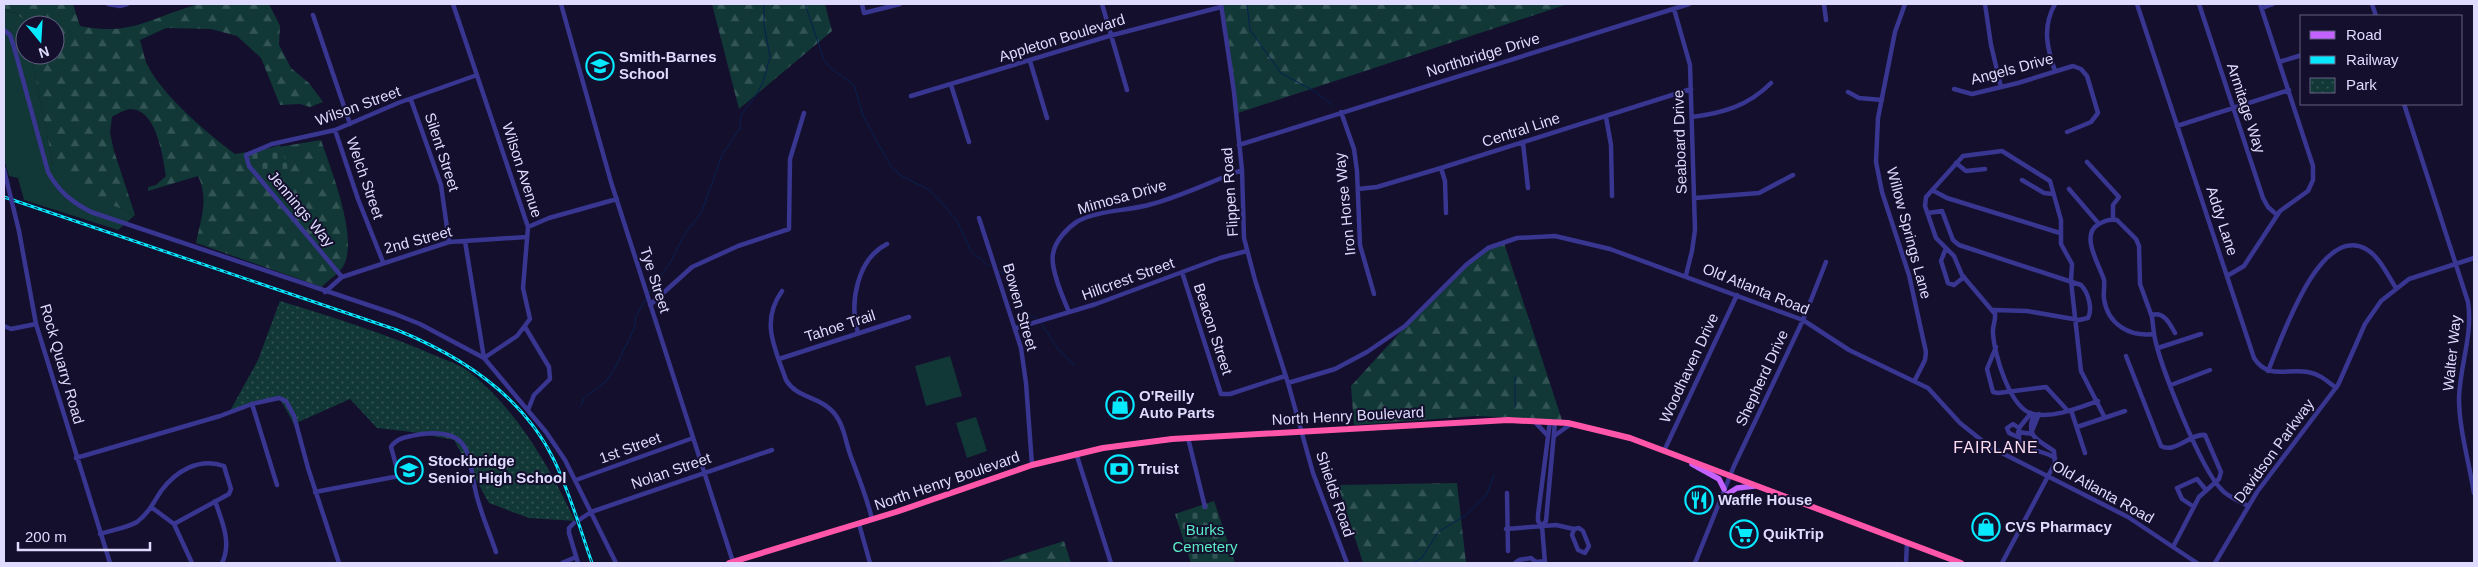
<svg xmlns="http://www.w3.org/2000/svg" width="2478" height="567" font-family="Helvetica,sans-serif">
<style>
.grass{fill:#113836}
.forest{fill:url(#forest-firs)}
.cemetery{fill:url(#cemetery-stones)}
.park{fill:url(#park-dots)}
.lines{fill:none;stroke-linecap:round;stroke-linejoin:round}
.stream{stroke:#06214f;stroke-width:1}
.minor{stroke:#383690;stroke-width:4.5}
.major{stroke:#c362ff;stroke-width:5.5}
.highway{stroke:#ff56a9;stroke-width:6}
.rail-casing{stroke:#07e9ff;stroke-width:3}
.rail{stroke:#140f2d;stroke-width:1;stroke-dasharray:4;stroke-linecap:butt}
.minor-bridge{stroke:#383690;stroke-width:4.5}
.labels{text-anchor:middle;stroke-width:4;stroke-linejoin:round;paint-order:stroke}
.street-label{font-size:15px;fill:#dfdbff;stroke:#140f2d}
.poi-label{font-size:15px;font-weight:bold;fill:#dfdbff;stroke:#140f2d;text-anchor:start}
.park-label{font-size:15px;fill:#5bebc6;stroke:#140f2d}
.neighbourhood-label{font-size:16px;letter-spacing:1px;fill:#ffddf3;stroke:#140f2d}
</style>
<defs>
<pattern id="forest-firs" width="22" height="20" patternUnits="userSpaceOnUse" patternTransform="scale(1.25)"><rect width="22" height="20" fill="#113836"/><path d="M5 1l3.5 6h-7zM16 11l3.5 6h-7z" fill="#335454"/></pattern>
<pattern id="cemetery-stones" width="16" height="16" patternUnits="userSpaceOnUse" patternTransform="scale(1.25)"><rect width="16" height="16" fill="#113836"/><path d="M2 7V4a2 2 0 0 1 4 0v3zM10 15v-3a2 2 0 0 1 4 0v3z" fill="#335454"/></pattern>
<pattern id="park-dots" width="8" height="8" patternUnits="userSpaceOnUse" patternTransform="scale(1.25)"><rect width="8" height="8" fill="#113836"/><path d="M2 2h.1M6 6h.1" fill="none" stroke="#335454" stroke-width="1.8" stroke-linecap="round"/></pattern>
</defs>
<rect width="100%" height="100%" fill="#140f2d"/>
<path class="grass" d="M4 10 15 13 26 21 25 55H31L53 165 107 202 135 215 118 230 24 200 18 178 9 176 4 160Z
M950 356 962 396 926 406 915 366Z
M976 417 987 451 967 458 956 423Z"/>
<path class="forest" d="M4 4H73L80 26C133 37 152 16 200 4 217 0 250 4 269 4L280 26 279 45 291 68 309 83 323 102 310 107 300 104 280 105 261 58 237 36 211 29 166 28 140 40C143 49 144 59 148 66 163 96 208 134 235 154L321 140C331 170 358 236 344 265 340 273 328 280 322 287L196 243C201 219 209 198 198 176L148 191V187L156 185 166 176C163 157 157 109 130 109 124 110 117 114 112 117L110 133 114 151 135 215C105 200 71 194 53 165L31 55H55V25H27L26 21 15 13 4 10Z
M712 4H825L832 31 739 109Z
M1222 4H1568L1238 113Z
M1504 243 1562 420 1476 416 1354 425 1351 386 1445 283 1478 254Z
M1457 483 1466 563H1363L1338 485Z
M1064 541 1071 563H995Z"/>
<path class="cemetery" d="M280 145 291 176 268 184 254 167 250 157 256 152Z
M1214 501 1235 563H1191L1175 514Z"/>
<path class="park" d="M280 301C332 317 384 333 434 355 445 360 459 364 468 371 517 409 549 466 575 521L529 518 489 503 454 440 412 432 377 428 350 399 294 424 279 397 230 411 258 360Z"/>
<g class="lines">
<path class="stream" d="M805 4 824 60 833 70 854 85 863 116 892 168 902 176 931 191 957 221 971 251 989 266
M1247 4 1250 30 1281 73 1314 91 1332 105
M999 271C1016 278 1009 293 1018 305 1022 311 1031 315 1037 319
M649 293 671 261 683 237 702 211 722 155 740 128 741 115 757 94 763 82 770 57 764 25V4
M1041 323 1059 350 1074 365
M1515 377V407
M581 406 584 398 606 381 614 370 634 329 636 316 647 297
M1413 563 1422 558 1438 532 1466 515 1486 496 1494 475"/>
<path class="minor" d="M108 4 120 6 127 4
M453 4 528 227 523 288 530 319 517 336 484 358
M561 4 611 182 733 562
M862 4 864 13 900 4
M1102 4 1127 90
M1221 4 1234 92 1242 170 1244 238 1255 280 1288 383 1313 473 1347 563
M1824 4 1826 20
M1905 4 1895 32 1878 118 1876 162 1882 192 1909 275 1926 352 1925 360 1915 380
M1985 4 1991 45 2001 87
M2137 4 2254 358C2268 380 2287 368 2308 372 2320 374 2327 381 2336 388
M2199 4 2263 198 2268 207 2277 215
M2372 4 2376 16
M2262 8 2273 4
M1674 9 1690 65 1695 230 1692 251 1686 275
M313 15 350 124
M4 30 10 35 14 47 48 172C59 192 72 202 91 212L395 314 420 324 484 358 546 432 565 460 616 563
M1030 61 1047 118
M2279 62 2302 55
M2055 71C2047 48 2042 27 2055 4
M951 85 969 142
M1954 89 1972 94 2018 83 2073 66 2081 69 2087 76 2098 113 2091 122 2067 132
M1848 92 1859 98 1882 100
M911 96 1109 36 1221 7
M411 100 441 185 449 242
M2404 104 2468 302C2473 335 2460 365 2459 398 2459 429 2469 462 2474 493
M1341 112 1354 149 1357 171 1360 245 1374 294
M1606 117 1611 145 1612 196
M1692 117C1723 113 1748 106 1771 83
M2177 126 2289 90
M335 130 358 199 383 262
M1523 143 1528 188
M1239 145 1689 4
M2087 162 2119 197 2113 205V219
M1956 163 1966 171 1985 169
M1441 168 1445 181 1446 213
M4 169 5 174
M2022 180 2044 193 2053 194
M1358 189 1377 187 1441 168 1691 89
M2069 189 2099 224
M1932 190 1947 198 2060 233
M1695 198 1759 193 1793 175
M1928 213 1942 211 1953 240 1959 245 2081 285C2088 292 2093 309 2088 318L2079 320 2027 311 1993 310
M979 218 1021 348 1026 383 1032 465
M528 227 549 218 617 199
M19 231 36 324 110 563
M465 241 484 358
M1946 248 1941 261 1948 283 1954 285 1964 277
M1182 272 1221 394H1230L1285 376
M2227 276 2244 266 2280 211 2308 191 2313 180V166L2260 4
M342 277 249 166 246 155 272 144 335 130 398 103 477 75
M782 291C760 322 775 348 786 380 797 398 816 396 830 409 844 421 845 441 851 457 859 478 867 498 872 519
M325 292 342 277 449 242 526 237
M650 305 692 267 738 246 789 229 790 159 804 113
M1069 312C1063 298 1050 268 1053 254 1055 241 1067 228 1078 221 1099 210 1129 211 1152 204 1182 196 1212 181 1242 170
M2152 315C2164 311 2170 324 2175 333
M4 326 11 329 36 324
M525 327 549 367 550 379 534 395 528 410
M1016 328 1096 304 1220 258 1247 251
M858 333C849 303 857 259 887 244
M2154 334 2152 317 2140 284 2139 246 2136 239 2117 220C2111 219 2105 220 2099 224 2079 234 2100 266 2104 280 2105 286 2103 293 2104 299 2108 325 2130 337 2154 334 2159 364 2201 470 2222 490 2228 497 2240 501 2248 506
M1996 347 1987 369 1993 392 1998 393 2046 387 2068 411
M2158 348 2201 334
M2126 356 2161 446C2175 454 2191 433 2205 435L2221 472 2219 479 2199 497 2173 547
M779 359 909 317
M2268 371C2281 341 2319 223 2366 249 2379 256 2388 276 2396 288
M1288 383 1335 369 1367 352 1405 326 1466 265 1488 248 1517 238 1555 236 1610 249 1803 320 1849 350 1928 388 1960 423 1990 447 2128 517 2197 563
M2171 385 2210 370
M2098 401C2078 408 2055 418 2033 414 2010 409 1994 354 1993 333 1992 327 1996 321 1995 314L1962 275 1954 256 1936 238 1925 206 1926 197 1963 156 2002 151 2050 181 2061 220V244L2072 264 2071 281 2081 371 2105 418
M252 404 277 485
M2071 410 2085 453
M2031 413 2019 428V441C2027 452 2044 450 2055 458
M1535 422 1548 436
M2077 427 2125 411
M2032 431 2039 414
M2018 432 2033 434
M1554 436 1571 424
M2018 437 2009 433 2007 428 2013 424 2019 428
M1188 438 1205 507
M1664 451 1737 295
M1076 453 1111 563
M76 458 220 416 252 404 279 398 286 401 294 416 308 468 339 563
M576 480 693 438
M315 492 399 476 391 447C397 437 411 436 422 434 475 428 467 459 477 497 482 516 490 534 496 552
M1507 493 1508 551
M215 501C222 521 232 543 222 563
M151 507 174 524 192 563
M2194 507 2182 499 2177 488 2197 479 2206 490
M579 520 591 512 772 450
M574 523 569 528V533L578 563
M859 524 870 563
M1542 526 1546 521 1555 422
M1506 529 1556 525 1574 529 1579 528 1583 531 1589 546 1585 553 1578 550 1572 535 1574 529
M100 534C111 530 127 528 137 522 148 514 154 502 161 491 176 471 199 457 224 466L231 489 229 494 174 524
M562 563 576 557
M1515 563 1519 560 1531 558 1536 562 1545 561
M1545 563 1542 526 1538 521V515L1550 421
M1695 563 1734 466 1803 320 1826 262
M1906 563 1907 543
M2002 563 2055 463 2054 451C2037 439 2025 437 2034 414
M2215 563 2257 492 2338 385 2365 324 2381 301 2409 279 2474 258"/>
<path class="major" d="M1692 464 1719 479 1724 489
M1721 498 1737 488 1755 486"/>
<path class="highway" d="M729 563 896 512 1032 465 1103 448 1172 439 1508 420 1568 423 1630 438 1961 563"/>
<g class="rail-casing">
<path id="rail" d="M4 197 397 330C461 356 523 396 554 460 570 493 580 529 592 563"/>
</g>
<use href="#rail" class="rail"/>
<path class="minor-bridge" d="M5 174 19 231"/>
</g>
<defs>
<g id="school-ring" transform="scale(1.4375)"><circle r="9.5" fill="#140f2d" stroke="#07e9ff" stroke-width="1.5"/><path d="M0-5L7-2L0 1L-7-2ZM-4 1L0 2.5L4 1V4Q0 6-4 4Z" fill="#07e9ff"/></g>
<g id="shop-ring" transform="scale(1.4375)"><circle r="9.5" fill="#140f2d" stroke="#07e9ff" stroke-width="1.5"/><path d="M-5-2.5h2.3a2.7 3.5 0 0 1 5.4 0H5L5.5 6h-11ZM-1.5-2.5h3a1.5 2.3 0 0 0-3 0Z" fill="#07e9ff"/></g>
<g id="bank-ring" transform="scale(1.4375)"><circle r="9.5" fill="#140f2d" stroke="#07e9ff" stroke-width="1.5"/><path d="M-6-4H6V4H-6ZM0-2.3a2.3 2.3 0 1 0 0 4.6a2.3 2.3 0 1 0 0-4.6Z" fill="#07e9ff"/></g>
<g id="restaurant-ring" transform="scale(1.4375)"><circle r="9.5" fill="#140f2d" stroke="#07e9ff" stroke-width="1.5"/><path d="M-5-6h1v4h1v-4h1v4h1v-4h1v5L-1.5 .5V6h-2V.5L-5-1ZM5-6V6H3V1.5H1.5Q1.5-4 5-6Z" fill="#07e9ff"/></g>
<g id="supermarket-ring" transform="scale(1.4375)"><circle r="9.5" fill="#140f2d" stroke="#07e9ff" stroke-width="1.5"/><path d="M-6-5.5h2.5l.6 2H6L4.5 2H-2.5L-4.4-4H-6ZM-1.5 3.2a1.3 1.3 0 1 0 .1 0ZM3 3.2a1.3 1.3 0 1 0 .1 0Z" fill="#07e9ff"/></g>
</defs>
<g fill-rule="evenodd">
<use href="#school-ring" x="600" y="66"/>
<use href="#shop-ring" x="1120" y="405"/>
<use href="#bank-ring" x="1119" y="469"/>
<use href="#school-ring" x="409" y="470"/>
<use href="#restaurant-ring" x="1699" y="500"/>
<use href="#shop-ring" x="1986" y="527"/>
<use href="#supermarket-ring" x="1744" y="534"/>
</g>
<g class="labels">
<g class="street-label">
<text transform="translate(1062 38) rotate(-17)" y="5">Appleton Boulevard</text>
<text transform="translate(1483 55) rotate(-17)" y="5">Northbridge Drive</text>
<text transform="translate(2012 69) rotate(-15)" y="5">Angels Drive</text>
<text transform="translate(358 106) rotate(-20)" y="5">Wilson Street</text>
<text transform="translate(2246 108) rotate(72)" y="5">Armitage Way</text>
<text transform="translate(1521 130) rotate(-18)" y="5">Central Line</text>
<text transform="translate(1680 142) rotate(-92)" y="5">Seaboard Drive</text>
<text transform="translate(442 152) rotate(72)" y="5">Silent Street</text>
<text transform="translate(522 170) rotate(72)" y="5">Wilson Avenue</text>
<text transform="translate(365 178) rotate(71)" y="5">Welch Street</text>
<text transform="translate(1230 192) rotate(-94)" y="5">Flippen Road</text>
<text transform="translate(1122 197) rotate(-16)" y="5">Mimosa Drive</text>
<text transform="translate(1345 204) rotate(-96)" y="5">Iron Horse Way</text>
<text transform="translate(301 209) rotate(50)" y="5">Jennings Way</text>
<text transform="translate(2222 221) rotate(72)" y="5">Addy Lane</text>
<text transform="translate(1909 233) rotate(75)" y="5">Willow Springs Lane</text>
<text transform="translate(418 240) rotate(-15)" y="5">2nd Street</text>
<text transform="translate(1128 279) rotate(-20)" y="5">Hillcrest Street</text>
<text transform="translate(655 280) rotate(72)" y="5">Tye Street</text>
<text transform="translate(1756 289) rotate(22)" y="5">Old Atlanta Road</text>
<text transform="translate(1020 307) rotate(74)" y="5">Bowen Street</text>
<text transform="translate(840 326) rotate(-18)" y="5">Tahoe Trail</text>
<text transform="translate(1213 329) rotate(72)" y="5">Beacon Street</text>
<text transform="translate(2452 353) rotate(-84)" y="5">Walter Way</text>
<text transform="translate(62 364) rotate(74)" y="5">Rock Quarry Road</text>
<text transform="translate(1689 368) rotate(-65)" y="5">Woodhaven Drive</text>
<text transform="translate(1762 378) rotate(-65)" y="5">Shepherd Drive</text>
<text transform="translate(1348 416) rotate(-3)" y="5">North Henry Boulevard</text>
<text transform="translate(630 448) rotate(-20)" y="5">1st Street</text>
<text transform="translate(2274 451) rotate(-54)" y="5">Davidson Parkway</text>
<text transform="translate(671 471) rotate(-19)" y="5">Nolan Street</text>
<text transform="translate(947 481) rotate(-19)" y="5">North Henry Boulevard</text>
<text transform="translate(2103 492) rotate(29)" y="5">Old Atlanta Road</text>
<text transform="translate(1335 494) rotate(71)" y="5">Shields Road</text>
</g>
<g class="poi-label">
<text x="619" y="62">Smith-Barnes<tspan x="619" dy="17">School</tspan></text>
<text x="1139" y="401">O'Reilly<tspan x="1139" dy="17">Auto Parts</tspan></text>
<text x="428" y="466">Stockbridge<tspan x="428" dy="17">Senior High School</tspan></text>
<text x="1138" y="474">Truist</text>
<text x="1718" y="505">Waffle House</text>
<text x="2005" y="532">CVS Pharmacy</text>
<text x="1763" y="539">QuikTrip</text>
</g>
<g class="park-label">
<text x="1205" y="535">Burks<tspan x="1205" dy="17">Cemetery</tspan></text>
</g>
<g class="neighbourhood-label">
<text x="1996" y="453">FAIRLANE</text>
</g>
</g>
<rect width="2478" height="567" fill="none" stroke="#dfdbff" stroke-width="10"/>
<rect x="2300" y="15" width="162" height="90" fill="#140f2d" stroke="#656181"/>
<rect x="2310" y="31" width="25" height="8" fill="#c362ff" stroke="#656181"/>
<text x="2346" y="40" font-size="15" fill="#dfdbff">Road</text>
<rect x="2310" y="56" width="25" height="8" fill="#07e9ff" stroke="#656181"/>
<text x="2346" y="65" font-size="15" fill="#dfdbff">Railway</text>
<rect x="2310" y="78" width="25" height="15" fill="url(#park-dots)" stroke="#656181"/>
<text x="2346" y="90" font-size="15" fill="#dfdbff">Park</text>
<g transform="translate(40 40) rotate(162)"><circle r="24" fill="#140f2d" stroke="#656181"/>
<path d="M0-4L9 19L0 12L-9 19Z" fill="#07e9ff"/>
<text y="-8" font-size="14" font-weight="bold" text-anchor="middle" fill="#dfdbff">N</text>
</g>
<path d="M18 542v8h132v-8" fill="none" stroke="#dfdbff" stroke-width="2.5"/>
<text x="25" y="542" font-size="15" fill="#dfdbff" stroke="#140f2d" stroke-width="4" paint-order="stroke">200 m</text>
</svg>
